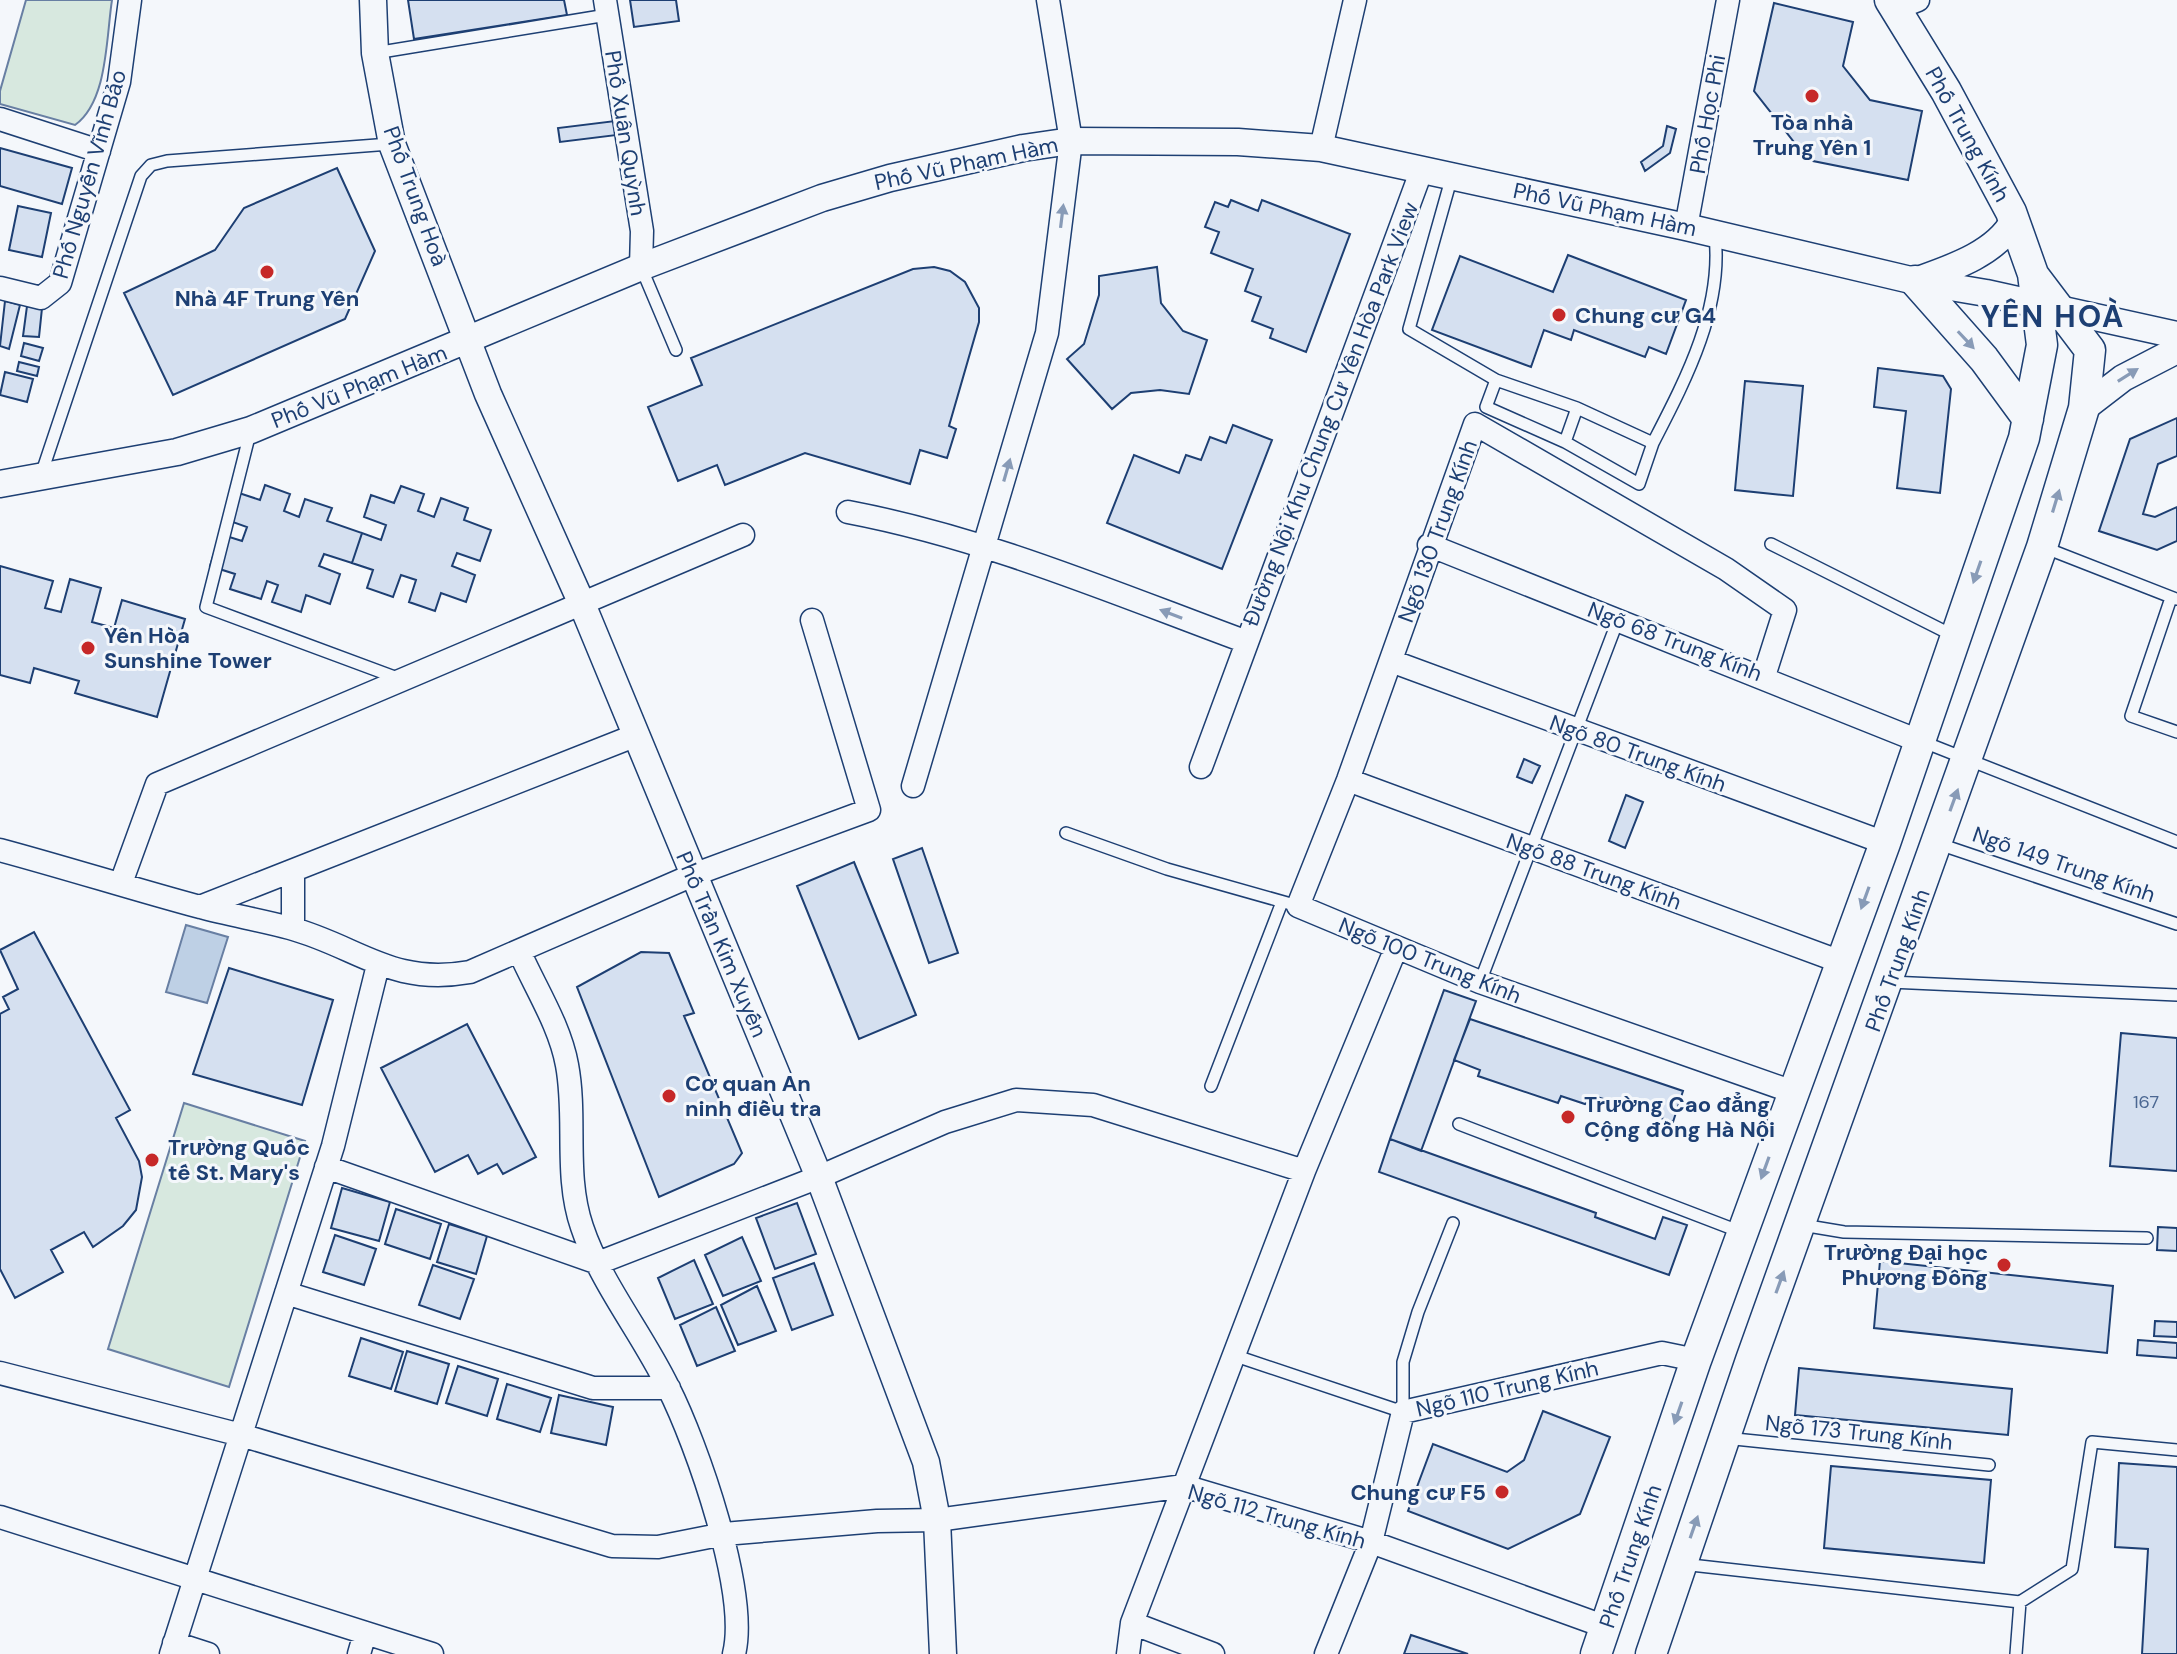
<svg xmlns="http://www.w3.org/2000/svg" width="2177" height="1654" font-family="'DM Sans',sans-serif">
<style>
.green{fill:#d7e8df;stroke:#687fa3;stroke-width:2}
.water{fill:#bed0e5;stroke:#687fa3;stroke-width:2}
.building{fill:#d5e0f0;stroke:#1d3f73;stroke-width:2}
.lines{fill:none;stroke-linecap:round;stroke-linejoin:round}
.service-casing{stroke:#1d3f73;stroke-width:14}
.minor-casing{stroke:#1d3f73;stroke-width:25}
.tertiary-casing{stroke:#1d3f73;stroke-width:29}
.secondary-casing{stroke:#1d3f73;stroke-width:33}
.service{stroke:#f4f7fb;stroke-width:11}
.minor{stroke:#f4f7fb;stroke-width:22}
.tertiary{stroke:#f4f7fb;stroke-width:26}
.secondary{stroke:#f4f7fb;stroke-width:30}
.oneway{fill:#889bb7}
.poi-dot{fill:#c62828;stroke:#f4f7fb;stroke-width:3}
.labels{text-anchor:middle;stroke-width:6;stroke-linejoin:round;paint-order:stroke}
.number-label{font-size:18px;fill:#4b6792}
.street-label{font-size:22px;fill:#1d3f73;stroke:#f4f7fb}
.poi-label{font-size:22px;font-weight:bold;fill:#1d3f73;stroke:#f4f7fb;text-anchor:start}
.district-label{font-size:30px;font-weight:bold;letter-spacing:2px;fill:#1d3f73;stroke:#f4f7fb}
</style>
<rect width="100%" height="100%" fill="#f4f7fb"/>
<path class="green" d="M26 0H112C106 38 108 101 75 125L0 104V91Z
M184 1103 305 1141 229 1387 108 1349Z"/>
<path class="water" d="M186 925 228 937 207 1003 166 992Z"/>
<path class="building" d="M408 0H564L567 15 414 39Z
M630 0H676L679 21 634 27Z
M1774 3 1853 22 1843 66 1870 100 1922 111 1908 180 1808 160 1754 91Z
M615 121 617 135 560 142 558 128Z
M1667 126 1676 129 1670 153 1645 171 1641 162 1663 146Z
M0 148 72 168 62 204 0 186Z
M337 168 375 251 345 319 173 395 124 293 215 250 244 208Z
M1231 200 1258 211 1262 200 1350 234 1306 352 1270 338 1273 329 1252 321 1261 297 1245 291 1253 269 1211 253 1219 232 1205 227 1215 202 1228 207Z
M18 206 51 213 42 257 9 250Z
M1568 255 1686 300 1666 354 1649 347 1645 357 1574 330 1571 340 1544 330 1531 367 1432 330 1460 256 1553 292Z
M934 267 950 271 965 282 979 308V322L949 426 956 429 947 458 920 450 910 484 805 453 725 485 717 465 678 481 648 407 702 385 691 358 913 269Z
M1157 267 1161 303 1183 331 1207 340 1189 394 1160 390 1131 393 1112 409 1067 359 1084 344 1099 295V276Z
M5 301 20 305 9 349 0 346Z
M27 306 42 308 39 337 23 336Z
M24 343 43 348 39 361 21 356Z
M19 362 39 367 37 376 17 371Z
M1878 368 1943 376 1951 389 1940 493 1897 488 1906 411 1874 407Z
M5 372 33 379 27 402 0 395Z
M1745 381 1803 386 1793 496 1735 490Z
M2177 418V456L2158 464 2143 514 2155 517 2177 507V541L2157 550 2099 531 2130 439Z
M1233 425 1272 440 1222 569 1107 523 1134 455 1179 473 1186 455 1201 460 1210 437 1226 443Z
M265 485 290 494 284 511 299 517 305 499 332 508 327 521 362 533 352 563 324 554 319 566 340 574 330 604 306 595 301 612 272 602 278 585 267 581 261 599 230 589 235 574 210 566 220 534 242 541 247 527 227 520 236 492 260 500Z
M401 486 424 494 418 511 434 517 441 498 468 508 464 520 491 530 480 561 457 553 452 566 475 575 466 602 441 593 435 611 409 602 416 580 401 575 393 597 367 588 373 570 352 563 362 533 381 540 386 525 364 517 371 495 394 503Z
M0 566 53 581 45 608 61 612 70 579 101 588 92 622 114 628 122 600 185 619 157 717 75 693 79 681 34 668 30 683 0 675Z
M1524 759 1540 766 1532 783 1517 777Z
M1626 795 1643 802 1625 848 1609 841Z
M922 848 958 953 929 963 893 859Z
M854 862 916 1015 859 1039 797 886Z
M34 932 130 1110 116 1118 139 1161 142 1177 136 1210 123 1226 93 1247 84 1232 51 1250 63 1272 15 1298 0 1269V1014L9 1009 3 997 18 989 0 950Z
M641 952 669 953 694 1013 684 1016 742 1153 734 1164 659 1197 577 987Z
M229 968 333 1000 302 1105 193 1074Z
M1444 990 1476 1001 1421 1151 1390 1139Z
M1470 1019 1683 1091 1673 1122 1594 1096 1585 1104 1561 1096 1558 1103 1478 1076 1480 1070 1454 1060Z
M467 1024 536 1157 503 1174 497 1164 478 1174 468 1155 435 1172 381 1068Z
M2121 1033 2177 1038V1171L2110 1166Z
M1390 1139 1596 1213 1595 1217 1655 1239 1663 1217 1687 1225 1669 1275 1379 1172Z
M342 1188 390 1202 379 1241 331 1228Z
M797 1203 816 1254 775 1269 756 1218Z
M396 1209 441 1224 430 1259 385 1244Z
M449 1224 487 1236 476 1274 437 1262Z
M2158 1227 2177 1228V1251L2157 1250Z
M335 1235 376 1249 364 1285 323 1272Z
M742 1237 761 1281 723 1296 705 1255Z
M694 1260 713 1304 675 1319 658 1278Z
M1880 1261 2113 1286 2107 1353 1874 1328Z
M814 1263 833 1315 792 1330 773 1278Z
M433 1265 474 1279 460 1319 419 1305Z
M757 1286 776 1331 738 1345 721 1305Z
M716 1307 735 1351 697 1366 680 1325Z
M2155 1321 2177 1322V1337L2154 1336Z
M361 1338 403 1352 391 1389 349 1376Z
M2138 1340 2177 1343V1358L2137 1355Z
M407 1351 449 1364 437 1404 395 1391Z
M458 1366 498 1379 487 1416 446 1403Z
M1799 1368 2012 1389 2008 1435 1795 1415Z
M507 1384 551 1398 540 1432 497 1419Z
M559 1395 613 1407 606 1445 551 1433Z
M1543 1411 1610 1437 1580 1514 1508 1549 1408 1511 1433 1444 1507 1472 1524 1460Z
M2119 1463 2177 1467V1654H2142L2148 1549 2115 1547Z
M1831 1466 1991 1480 1984 1563 1824 1548Z
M1411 1635 1468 1654H1404Z"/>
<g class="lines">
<g class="service-casing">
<path id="service" d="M375 53 607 15
M1452 176 1409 329 1496 380 1577 408 1653 443C1686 379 1723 309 1715 235
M641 267 676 350
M1496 380 1486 407 1565 442 1639 484 1653 443
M250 433 206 607 400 679
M1565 442 1577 408
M41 475 141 176 151 165 167 161 390 144
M1771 544 1954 636
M2043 547 2176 599
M2171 598 2131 716 2177 732
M1921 741 2177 842
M1066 833 1167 869 1298 906
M1939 844 2177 924
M1480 982 1618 620
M1890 982 2177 995
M1211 1086 1282 902
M1459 1124 1741 1232
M1802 1225 1844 1232 2147 1238
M1233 1355 1403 1412V1362L1418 1312 1453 1223
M1725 1438 1989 1465
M1682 1564 2020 1602 2072 1569 2092 1442 2177 1450
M2016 1654 2020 1602"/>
</g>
<g class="minor-casing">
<path id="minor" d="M605 0 642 231 641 267
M1895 9 1918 0
M0 119 99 151
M1321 148 1355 0
M1686 227 1728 0
M0 288 41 298 60 283 119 82 130 0
M848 512C985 538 1114 593 1244 641
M1429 545 1919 741
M1391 661 1885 843
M1764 676 1785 610 1726 569 1475 424 1348 780 1298 906 1480 982 1793 1092
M1201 767 1422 169
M1348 780 1841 962
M913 786 1047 333 1071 141 1048 0
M0 850C67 868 133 889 200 907 230 915 260 920 290 928 359 947 391 986 470 972L693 875 869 810 812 620
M121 883 157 784 743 535
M200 907 634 736
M293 928V872
M520 953C536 989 560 1026 567 1065 577 1118 564 1175 582 1227 601 1284 642 1333 668 1387 697 1444 749 1593 734 1654
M326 1167 598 1263 819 1177 945 1122 1016 1100 1093 1105 1304 1171
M286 1293 593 1388H669
M0 1373 241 1435 612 1546 658 1547 724 1534 877 1521 937 1520 1184 1486 1371 1542 1606 1627
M0 1517 432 1654
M1132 1623 1213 1654
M174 1643 208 1654
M171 1654 333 1146 378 965
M359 1654 365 1633
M1128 1654 1132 1623 1304 1171 1396 948
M1326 1654 1371 1542 1403 1412 1662 1353 1696 1360"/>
</g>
<g class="tertiary-casing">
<path id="tertiary" d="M373 0 375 53 392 144 488 394 582 604 819 1177 926 1462 937 1520 943 1654
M1918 280C1952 268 1997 253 2014 220
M2084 408 2123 378 2177 350
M0 484 177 452 251 430 641 267 822 198 890 178 1023 148 1071 141 1238 142 1321 148 1686 227 1915 281 1986 293 2177 335"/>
</g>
<g class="secondary-casing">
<path id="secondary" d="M1915 281 1984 359 2028 419
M1596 1654 1696 1360 1885 843 2024 438 2042 345 2033 274 2011 212 1946 91 1890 0
M1651 1654 1751 1360 2042 547 2084 408 2090 350 2034 276"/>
</g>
<use href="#service" class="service"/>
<use href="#minor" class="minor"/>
<use href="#tertiary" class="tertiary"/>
<use href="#secondary" class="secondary"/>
</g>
<defs><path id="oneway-solid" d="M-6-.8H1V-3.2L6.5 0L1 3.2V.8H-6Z" transform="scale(2)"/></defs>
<g class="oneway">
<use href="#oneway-solid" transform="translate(1062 216) rotate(-83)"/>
<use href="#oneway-solid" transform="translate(1966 340) rotate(47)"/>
<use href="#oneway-solid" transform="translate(2128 375) rotate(-32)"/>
<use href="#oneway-solid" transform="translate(1007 470) rotate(-74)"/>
<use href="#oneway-solid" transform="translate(2056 501) rotate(-73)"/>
<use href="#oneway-solid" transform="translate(1977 572) rotate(109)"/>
<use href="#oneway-solid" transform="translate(1171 614) rotate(-159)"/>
<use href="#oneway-solid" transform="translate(1954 800) rotate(-70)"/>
<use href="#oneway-solid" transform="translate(1865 898) rotate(110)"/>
<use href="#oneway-solid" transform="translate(1765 1168) rotate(110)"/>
<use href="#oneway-solid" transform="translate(1780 1282) rotate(-70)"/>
<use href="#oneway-solid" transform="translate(1678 1413) rotate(109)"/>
<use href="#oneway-solid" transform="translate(1694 1527) rotate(-71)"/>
</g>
<g class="poi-dot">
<circle cx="1812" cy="96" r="8"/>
<circle cx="267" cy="272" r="8"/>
<circle cx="1559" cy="315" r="8"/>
<circle cx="88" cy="648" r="8"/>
<circle cx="669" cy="1096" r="8"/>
<circle cx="1568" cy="1117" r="8"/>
<circle cx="152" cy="1160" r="8"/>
<circle cx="2004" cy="1265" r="8"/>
<circle cx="1502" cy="1492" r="8"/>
</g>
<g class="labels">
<g class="number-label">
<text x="2146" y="1108">167</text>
</g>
<g class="street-label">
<text transform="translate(1707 114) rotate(-80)" y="8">Phố Học Phi</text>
<text transform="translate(626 133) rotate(81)" y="8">Phố Xuân Quỳnh</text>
<text transform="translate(1968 134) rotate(61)" y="8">Phố Trung Kính</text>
<text transform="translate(966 163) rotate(-12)" y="8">Phố Vũ Phạm Hàm</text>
<text transform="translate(89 174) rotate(-74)" y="8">Phố Nguyễn Vĩnh Bảo</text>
<text transform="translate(416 196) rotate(70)" y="8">Phố Trung Hoà</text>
<text transform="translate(1605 209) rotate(12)" y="8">Phố Vũ Phạm Hàm</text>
<text transform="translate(359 386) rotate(-22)" y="8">Phố Vũ Phạm Hàm</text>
<text transform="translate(1330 414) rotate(-69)" y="8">Đường Nội Khu Chung Cư Yên Hòa Park View</text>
<text transform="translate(1437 531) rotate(-70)" y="8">Ngõ 130 Trung Kính</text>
<text transform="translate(1675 641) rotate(21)" y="8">Ngõ 68 Trung Kính</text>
<text transform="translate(1638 753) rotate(20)" y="8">Ngõ 80 Trung Kính</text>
<text transform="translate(2064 864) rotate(19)" y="8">Ngõ 149 Trung Kính</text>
<text transform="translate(1594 871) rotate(20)" y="8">Ngõ 88 Trung Kính</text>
<text transform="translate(722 944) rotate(67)" y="8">Phố Trần Kim Xuyến</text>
<text transform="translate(1430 960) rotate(22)" y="8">Ngõ 100 Trung Kính</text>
<text transform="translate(1897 960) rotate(-70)" y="8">Phố Trung Kính</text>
<text transform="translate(1507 1388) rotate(-13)" y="8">Ngõ 110 Trung Kính</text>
<text transform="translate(1859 1432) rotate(6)" y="8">Ngõ 173 Trung Kính</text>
<text transform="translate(1277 1516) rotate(16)" y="8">Ngõ 112 Trung Kính</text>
<text transform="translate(1630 1556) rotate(-71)" y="8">Phố Trung Kính</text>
</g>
<g class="poi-label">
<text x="1812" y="130" text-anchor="middle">Tòa nhà<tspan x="1812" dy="25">Trung Yên 1</tspan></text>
<text x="267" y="306" text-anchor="middle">Nhà 4F Trung Yên</text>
<text x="1575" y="323">Chung cư G4</text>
<text x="104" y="643">Yên Hòa<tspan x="104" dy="25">Sunshine Tower</tspan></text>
<text x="685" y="1091">Cơ quan An<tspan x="685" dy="25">ninh điều tra</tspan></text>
<text x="1584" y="1112">Trường Cao đẳng<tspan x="1584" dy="25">Cộng đồng Hà Nội</tspan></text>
<text x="168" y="1155">Trường Quốc<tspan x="168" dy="25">tế St. Mary's</tspan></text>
<text x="1988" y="1260" text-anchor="end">Trường Đại học<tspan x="1988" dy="25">Phương Đông</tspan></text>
<text x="1486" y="1500" text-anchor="end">Chung cư F5</text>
</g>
<g class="district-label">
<text x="2053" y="327">YÊN HOÀ</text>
</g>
</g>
</svg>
